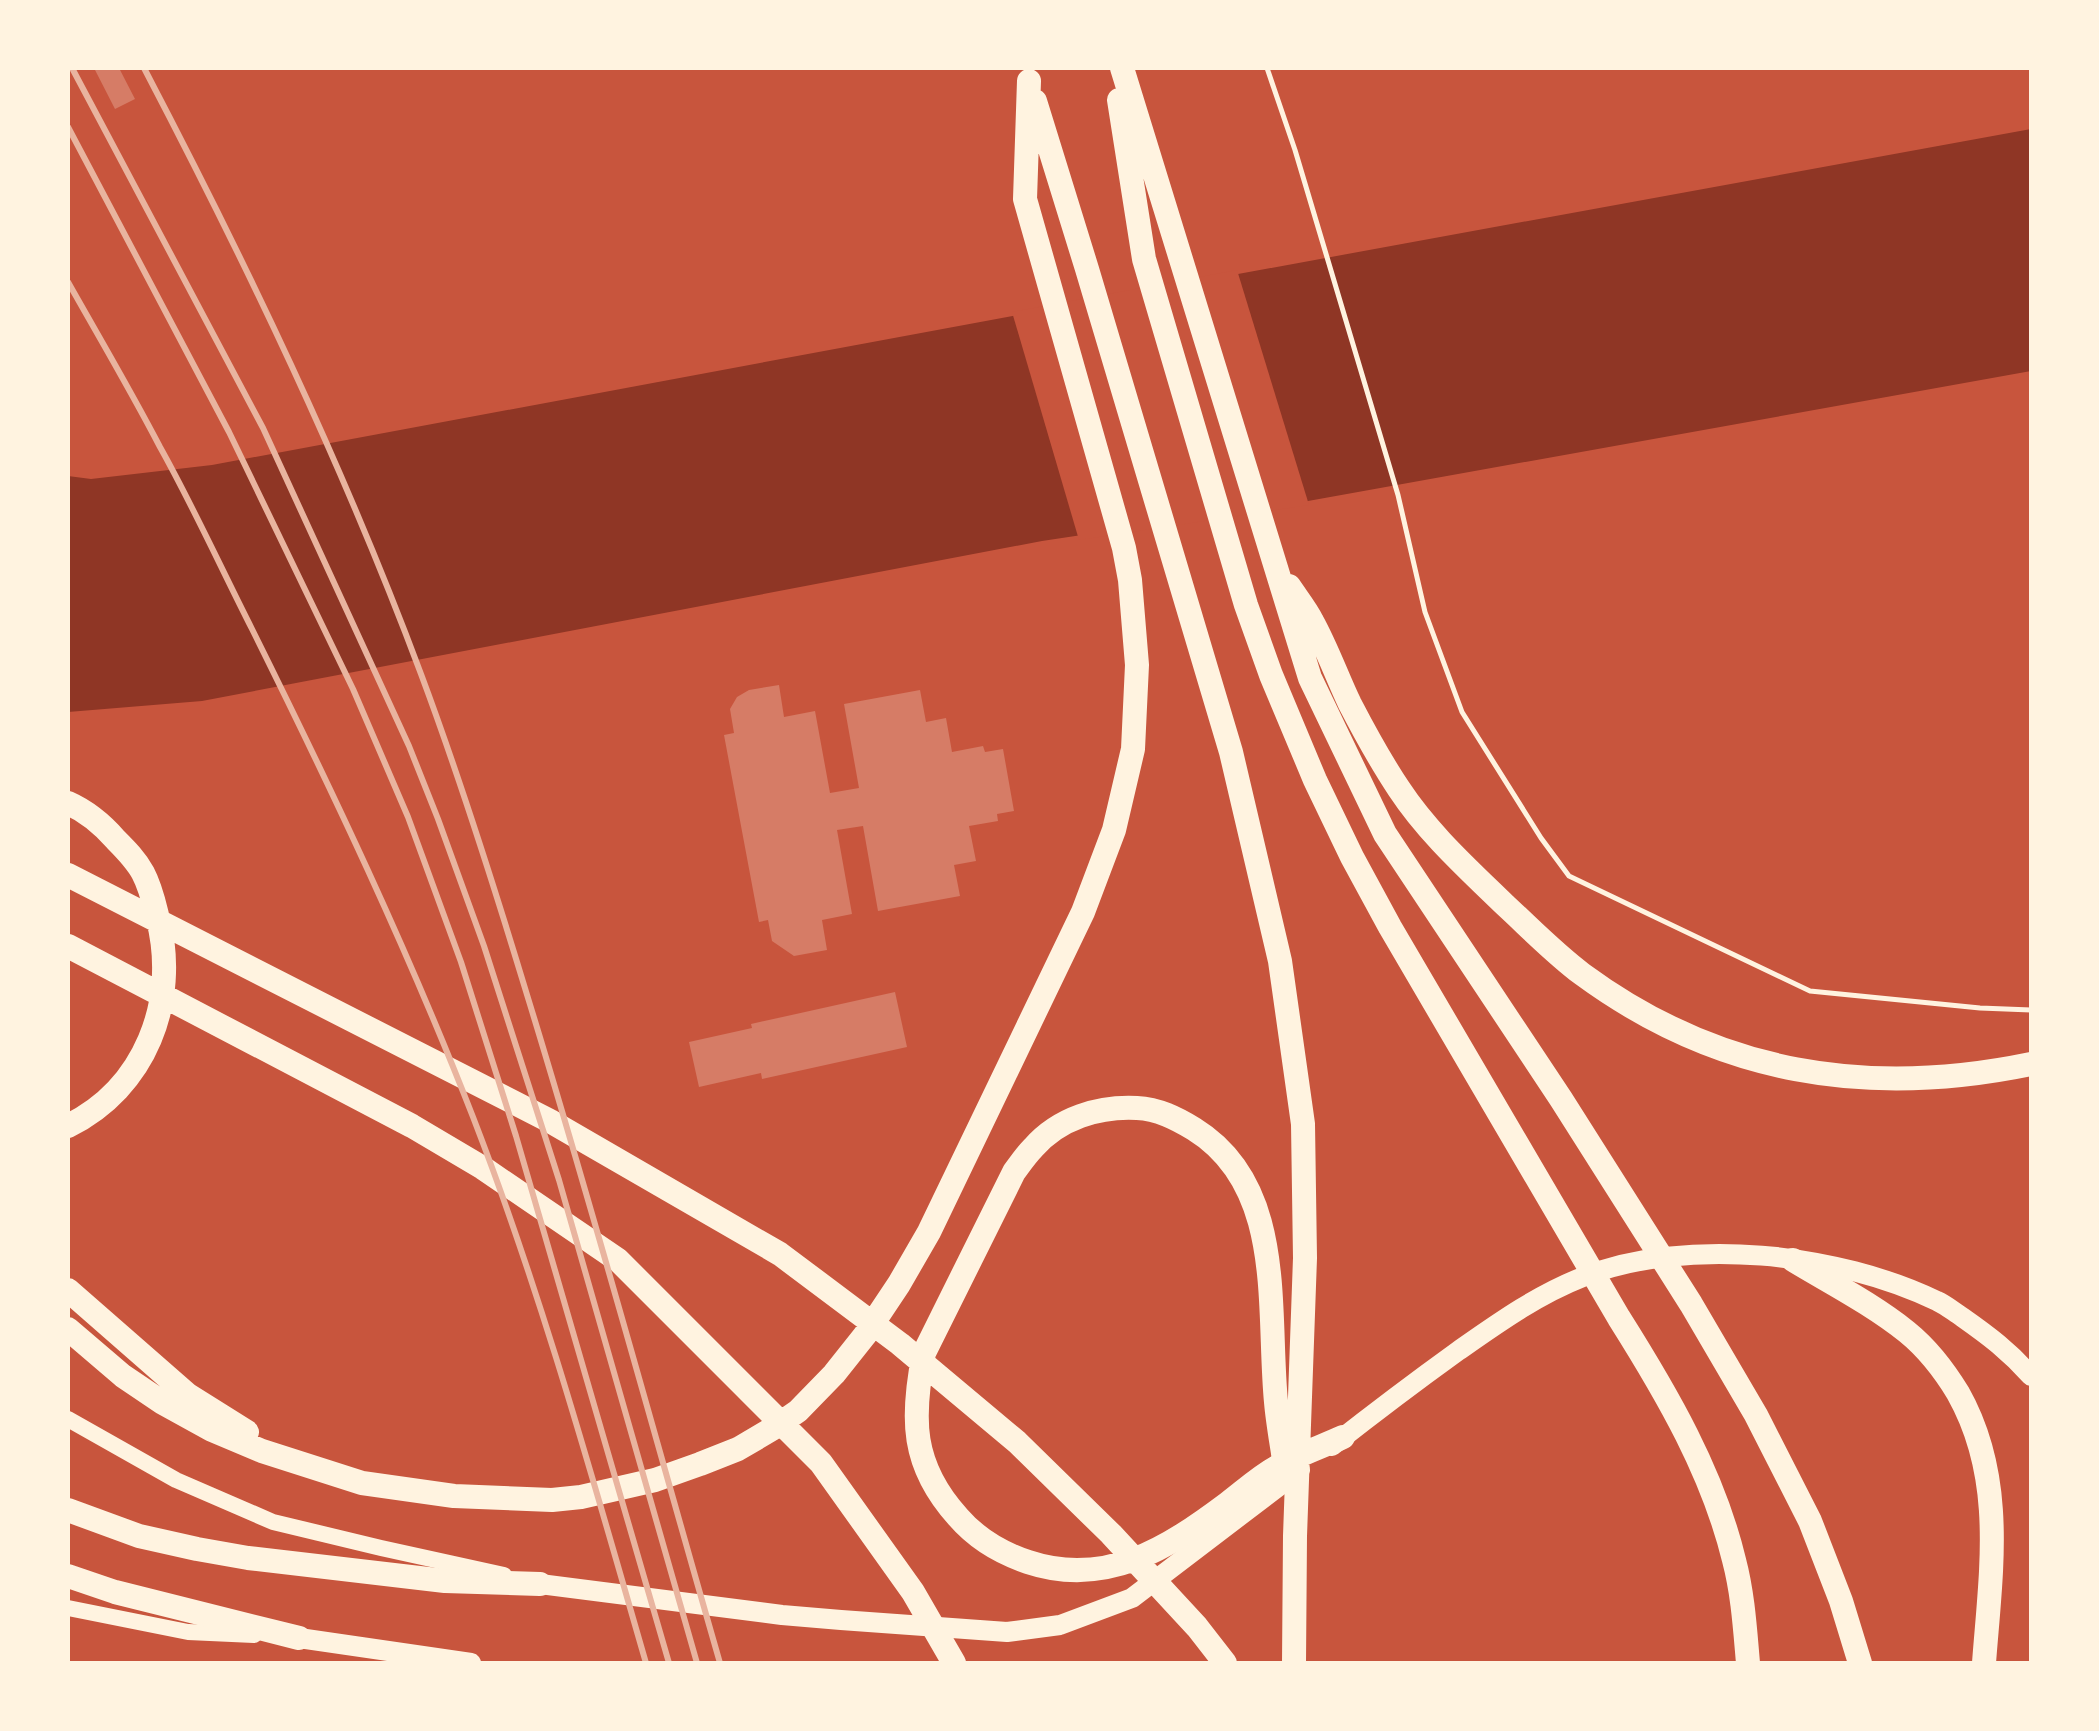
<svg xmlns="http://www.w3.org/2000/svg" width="2099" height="1731" font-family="'Golos Text',sans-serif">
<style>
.water{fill:#8f3625}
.pier{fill:#c8553d}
.building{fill:#d67c66}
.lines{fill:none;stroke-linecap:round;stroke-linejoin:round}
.path{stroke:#fff3e0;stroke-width:5}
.secondary{stroke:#fff3e0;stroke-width:16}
.primary{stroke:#fff3e0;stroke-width:20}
.motorway{stroke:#fff3e0;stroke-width:24}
.rail{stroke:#e9b49f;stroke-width:6}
</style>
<rect width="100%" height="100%" fill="#c8553d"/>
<path class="water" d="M2031 129V371L1308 501 1042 541 202 701 68 712V476L91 479 212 465 1238 274Z"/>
<path class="pier" d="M1237 270 1309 505 1079 540 1012 312Z"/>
<path class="building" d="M94 68H119L135 99 115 109Z
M779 685 784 717 815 711 830 793 859 788 844 704 920 690 926 722 946 718 952 752 983 746 985 752 1003 749 1014 811 997 814 998 821 969 826 976 861 954 865 960 896 878 911 863 826 837 830 852 914 822 920 827 950 794 956 772 941 768 920 759 922 724 735 734 733 730 709 737 697 749 690Z
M895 992 907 1047 762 1079 761 1073 699 1087 689 1042 752 1028 751 1024Z"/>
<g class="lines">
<path class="path" d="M1267 68 1295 150 1398 495 1425 612 1462 712 1541 838 1569 876 1810 991 1980 1008 2031 1010"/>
<path class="secondary" d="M68 1419 176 1480 273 1522 381 1548 504 1575
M68 1608 188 1632 254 1635"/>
<path class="primary" d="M1332 1446C1374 1413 1415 1382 1458 1351 1498 1323 1537 1295 1583 1277 1686 1236 1838 1253 1937 1301 1946 1305 1954 1312 1962 1317 1989 1336 2009 1351 2031 1376
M540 1584 782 1615 841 1620 1007 1632 1060 1625 1132 1598 1300 1470
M299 1638 471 1663"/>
<path class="motorway" d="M1122 68 1310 678 1385 834 1561 1099 1691 1304 1756 1415 1810 1521 1841 1601 1860 1663
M1119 100 1144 259 1246 605 1271 675 1315 780 1352 857 1390 927 1619 1318C1667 1394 1713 1473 1734 1560 1743 1594 1745 1629 1748 1663
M1035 101 1087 269 1231 752 1280 961 1303 1124 1305 1258 1295 1536 1294 1663
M1289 586C1297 598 1306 609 1312 621 1327 648 1337 677 1350 704 1365 733 1381 762 1399 789 1428 833 1467 868 1505 905 1530 928 1554 953 1582 974 1718 1074 1867 1098 2031 1064
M68 803C86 811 103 825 116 840 126 850 136 860 143 873 151 888 154 903 158 919 179 1002 145 1088 68 1126
M68 875 550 1121 780 1254 900 1344 1017 1442 1111 1534 1197 1627 1225 1663
M68 946 412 1126 483 1168 618 1260 821 1463 913 1592 954 1663
M1793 1260C1831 1283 1872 1304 1907 1332 1928 1349 1944 1370 1958 1393 2006 1478 1991 1570 1984 1663
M68 1290 188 1395 247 1432
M68 1329 123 1376 163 1403 212 1430 262 1451 362 1483 454 1496 552 1500 581 1497 655 1480 700 1464 738 1449 772 1429 798 1411 834 1374 865 1335 899 1284 929 1232 1083 912 1114 830 1133 749 1137 665 1130 580 1124 548 1025 199 1029 81
M1286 1474C1283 1450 1278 1426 1276 1402 1267 1308 1286 1186 1194 1129 1176 1118 1158 1109 1137 1108 1099 1106 1059 1118 1033 1148 1026 1155 1020 1164 1014 1172L924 1353C911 1418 911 1465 958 1517 977 1539 1001 1553 1028 1562 1106 1588 1168 1548 1228 1503 1244 1491 1259 1477 1277 1467 1297 1455 1321 1447 1343 1437
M68 1510 139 1536 197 1549 248 1558 445 1581 540 1584
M68 1576 115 1592 299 1638"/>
<path class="rail" d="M72 68 263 428 409 746 438 819 484 946 559 1180 697 1663
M144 68C247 265 343 465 421 674 461 781 495 889 528 998 596 1219 656 1441 720 1663
M68 127 229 432 353 689 408 817 461 962 516 1136 669 1663
M68 282C99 337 131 391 160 447 193 506 221 568 252 629 331 788 408 950 473 1117 542 1295 593 1480 646 1663"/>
</g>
<rect width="2099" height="1731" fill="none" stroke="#fff3e0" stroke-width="140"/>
</svg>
